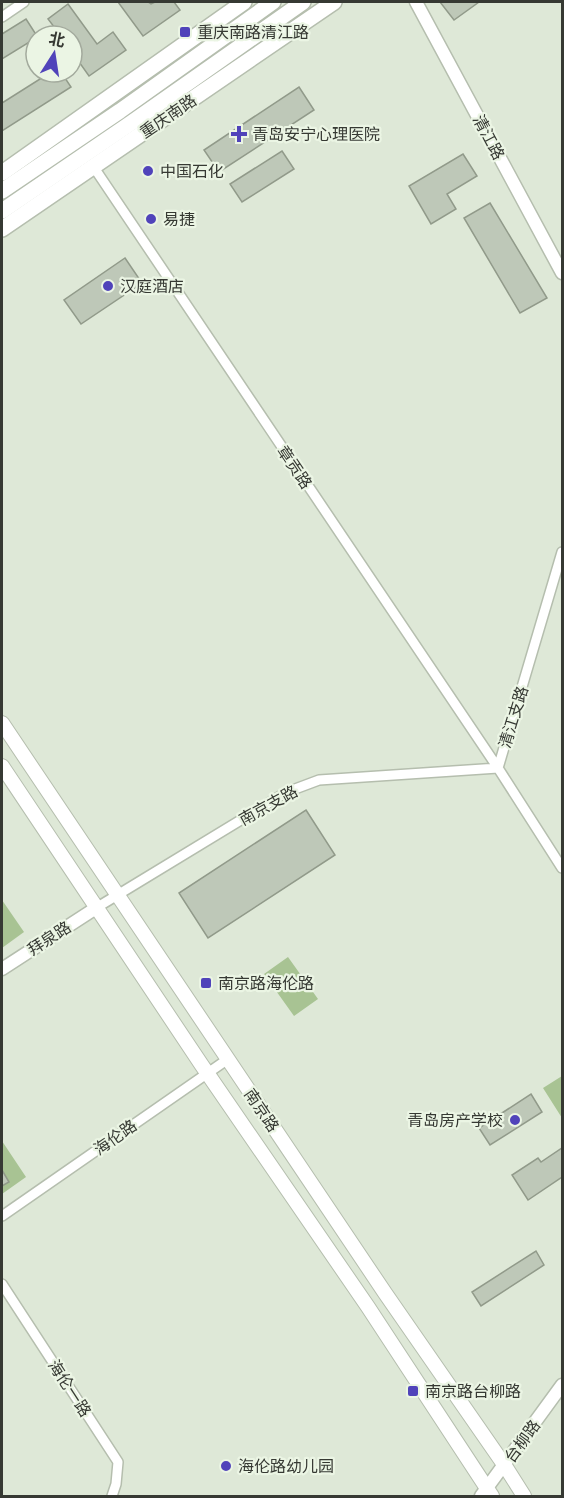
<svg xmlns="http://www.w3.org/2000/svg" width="564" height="1498" font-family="Ubuntu,'Noto Sans SC',sans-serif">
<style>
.green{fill:#a8c393}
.building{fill:#bec8b8;stroke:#919a8a;stroke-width:1.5}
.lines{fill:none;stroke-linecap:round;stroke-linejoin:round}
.minor-casing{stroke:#b5beae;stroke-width:12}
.tertiary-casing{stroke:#b5beae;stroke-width:15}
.secondary-casing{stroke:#b5beae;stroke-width:16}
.primary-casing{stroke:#b5beae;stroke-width:18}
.trunk-casing{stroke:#b5beae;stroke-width:18}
.minor{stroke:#fff;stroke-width:9}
.tertiary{stroke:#fff;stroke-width:12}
.secondary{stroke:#fff;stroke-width:14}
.primary{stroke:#fff;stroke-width:15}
.trunk{stroke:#fff;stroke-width:15}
.poi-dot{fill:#5043ba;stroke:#ebf5e4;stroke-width:2}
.labels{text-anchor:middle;stroke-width:4.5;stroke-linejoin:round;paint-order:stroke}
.poi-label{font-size:16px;fill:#363933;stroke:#ebf5e4;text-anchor:start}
.street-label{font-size:16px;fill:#363933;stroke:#ebf5e4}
</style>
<rect width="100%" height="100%" fill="#dee8d7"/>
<path class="green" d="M2 900 24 932 2 948Z
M288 957 318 999 294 1016 264 974Z
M562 1076V1118L543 1088Z
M2 1141 26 1177 2 1194Z"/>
<path class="building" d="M118 2H148L151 4 155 2H174L180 10 143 36Z
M440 2H479L454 20Z
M68 4 97 44 113 32 126 50 89 76 72 52V36H61L48 19Z
M26 19 37 36 36 38 2 59V34Z
M51 72H61L71 87 2 131V103Z
M299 87 314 110 219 172 204 150Z
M282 151 294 169 242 202 230 184Z
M463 154 477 176 447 194 456 209 431 224 409 186Z
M490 203 547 298 520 313 464 218Z
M125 258 142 283 81 324 64 300Z
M306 810 335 855 208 938 179 893Z
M531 1094 542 1112 490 1145 479 1128Z
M562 1148V1177L528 1200 512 1175 538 1158 541 1162Z
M2 1170 9 1182 2 1186Z
M536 1251 544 1265 481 1306 472 1292Z"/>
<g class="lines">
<g class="minor-casing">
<path id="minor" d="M2 17 24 2
M93 166 498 768 319 780 287 792 96 908
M562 552 498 768 562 868
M2 1216 228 1059
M2 1284 118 1462 116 1484 112 1496"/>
</g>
<g class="tertiary-casing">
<path id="tertiary" d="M416 2 562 273
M2 969 96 908
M481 1496 562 1385"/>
</g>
<g class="secondary-casing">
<path id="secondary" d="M2 723 385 1293 505 1466 524 1496
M2 766 201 1064 368 1307 492 1496"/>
</g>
<g class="primary-casing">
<path id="primary" d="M2 173 244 2
M2 229 334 2"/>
</g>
<g class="trunk-casing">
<path id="trunk" d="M2 191 120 111 273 2
M2 211 131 123 303 2"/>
</g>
<use href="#minor" class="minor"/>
<use href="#tertiary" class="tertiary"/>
<use href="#secondary" class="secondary"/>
<use href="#primary" class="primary"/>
<use href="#trunk" class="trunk"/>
</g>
<g class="poi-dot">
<rect x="179" y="26" width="12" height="12" rx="3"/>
<path d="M236 125h6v6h6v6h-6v6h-6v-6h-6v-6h6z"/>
<circle cx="148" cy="171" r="6"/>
<circle cx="151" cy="219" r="6"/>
<circle cx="108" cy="286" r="6"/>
<rect x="200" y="977" width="12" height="12" rx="3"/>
<circle cx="515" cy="1120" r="6"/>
<rect x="407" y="1385" width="12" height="12" rx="3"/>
<circle cx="226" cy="1466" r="6"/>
</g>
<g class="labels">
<g class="poi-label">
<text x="197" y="38">重庆南路清江路</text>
<text x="252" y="140">青岛安宁心理医院</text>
<text x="160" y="177">中国石化</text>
<text x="163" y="225">易捷</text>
<text x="120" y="292">汉庭酒店</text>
<text x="218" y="989">南京路海伦路</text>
<text x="503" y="1126" text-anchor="end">青岛房产学校</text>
<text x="425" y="1397">南京路台柳路</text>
<text x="238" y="1472">海伦路幼儿园</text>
</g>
<g class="street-label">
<text transform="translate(168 116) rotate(-34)" y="6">重庆南路</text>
<text transform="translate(489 137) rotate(62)" y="6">清江路</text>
<text transform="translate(295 467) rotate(56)" y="6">章贡路</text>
<text transform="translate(513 717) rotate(-73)" y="6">清江支路</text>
<text transform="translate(268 805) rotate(-29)" y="6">南京支路</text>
<text transform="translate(49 938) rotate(-33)" y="6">拜泉路</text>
<text transform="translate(262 1110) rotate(56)" y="6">南京路</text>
<text transform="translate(115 1137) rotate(-35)" y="6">海伦路</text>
<text transform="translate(70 1388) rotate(57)" y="6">海伦一路</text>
<text transform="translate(522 1441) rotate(-54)" y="6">台柳路</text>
</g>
</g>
<rect width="564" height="1498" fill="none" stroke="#363933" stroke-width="6"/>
<g transform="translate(54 54) rotate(12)"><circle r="28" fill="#ebf5e4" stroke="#a3aa9d" stroke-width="1.5"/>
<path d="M0-4.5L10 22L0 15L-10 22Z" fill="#5043ba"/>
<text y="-9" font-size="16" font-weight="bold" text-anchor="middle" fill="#363933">北</text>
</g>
</svg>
